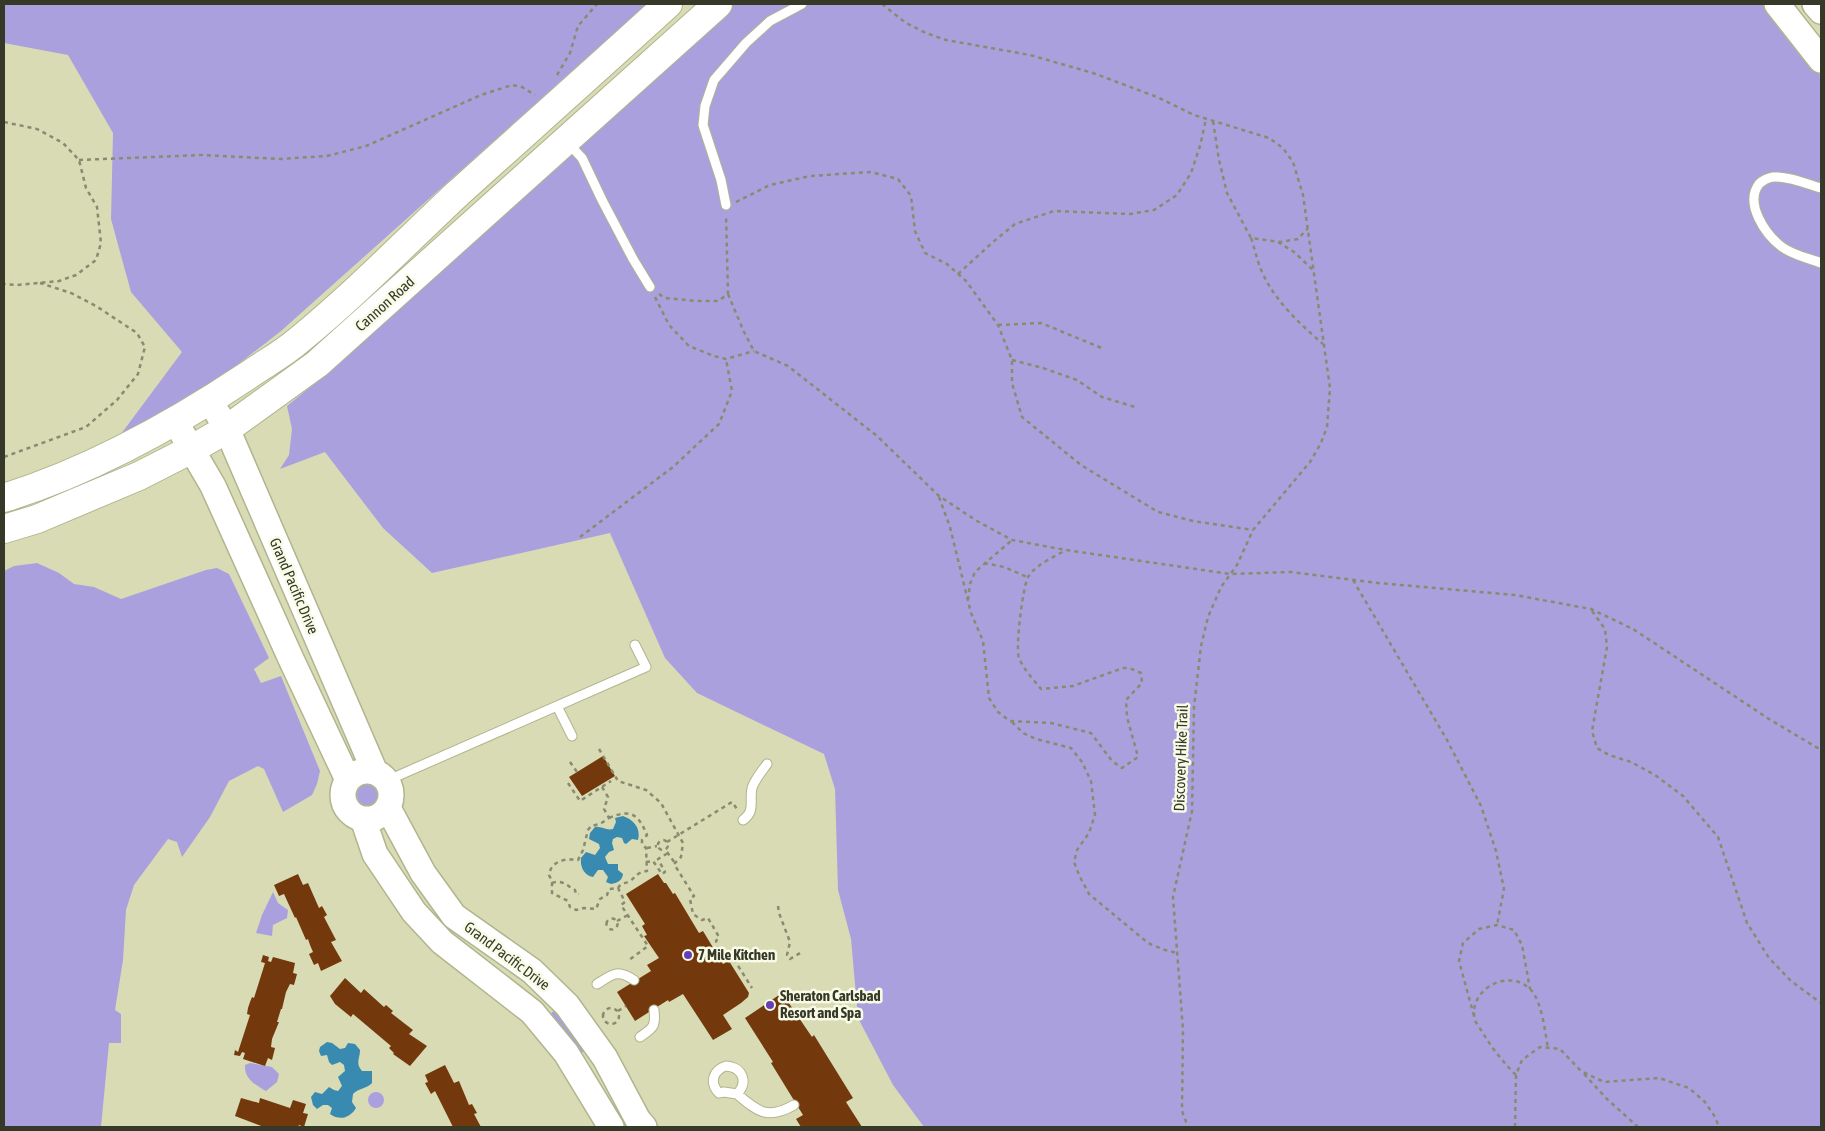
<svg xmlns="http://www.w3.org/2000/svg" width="1825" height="1131" font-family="'Asap Condensed',sans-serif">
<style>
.green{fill:#aba0de}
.water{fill:#388ab0}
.building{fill:#73390d}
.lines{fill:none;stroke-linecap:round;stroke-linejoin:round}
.lane-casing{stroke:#b1b58e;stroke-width:11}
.secondary-casing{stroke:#b1b58e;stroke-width:28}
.primary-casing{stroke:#b1b58e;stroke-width:30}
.path{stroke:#898b70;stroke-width:2.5;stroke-dasharray:4 4;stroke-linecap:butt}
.lane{stroke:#fff;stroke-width:9}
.secondary{stroke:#fff;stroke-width:25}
.primary{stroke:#fff;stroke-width:28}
.poi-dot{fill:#633eb6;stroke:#f8fbe6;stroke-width:2}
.labels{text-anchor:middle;stroke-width:5;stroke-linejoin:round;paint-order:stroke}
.street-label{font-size:15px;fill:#363828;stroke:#f8fbe6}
.poi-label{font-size:15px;font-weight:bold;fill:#363828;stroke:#f8fbe6;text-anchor:start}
</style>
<rect width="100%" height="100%" fill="#d8dbb4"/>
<path class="green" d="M4 4H647L281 331 219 379 118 438 182 352 131 292 111 219 113 133 68 55 4 43Z
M734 4H1765L1807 60 1821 76V1127H924L893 1085 858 1018 851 939 838 890 835 789 824 754 697 693 665 658 610 533 432 573 383 528 325 452 280 469 289 455 292 429 287 406 336 366Z
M37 563 59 573 74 584 94 587 121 599 206 570 217 568 229 574 269 658 254 669 261 683 281 676 320 771 317 784 312 795 283 812 264 769 258 766 229 781 210 817 182 857 177 842 168 839 134 885 126 910 123 960 115 1010 121 1014V1043H109L101 1127H4V571L14 566Z
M357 795a11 11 0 1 1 22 0a11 11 0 1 1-22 0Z
M273 892 278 903 288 910 287 918 273 925 272 936 256 933 262 915Z
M555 1011H558L586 1049 584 1052 579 1053 550 1016 552 1012Z
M250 1063 272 1067 279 1074 277 1082 266 1091C255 1085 244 1078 245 1065Z
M368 1100a8 8 0 1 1 16 0a8 8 0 1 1-16 0Z"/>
<path class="water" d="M623 816C634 820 641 828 638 840L632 839 626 844 624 843 622 838 617 837 613 839 612 843 614 850 609 852 605 857 608 864H618V870L623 874C622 881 617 883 611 884L606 882 608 877 603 870H598L593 877C584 875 580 867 581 858L586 852 595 855 600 848 599 844 589 839 590 833 595 827C601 826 607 831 613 829L616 822 615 818Z
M327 1042 332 1043 340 1049 345 1048 348 1043 355 1044 360 1050C360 1059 355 1063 362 1071H372V1083C366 1089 359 1088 353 1094L352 1102 356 1108C350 1118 340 1121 330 1114L332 1108 328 1105H323L317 1109 313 1105 311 1097 315 1092 322 1094 329 1087 334 1090 338 1091 342 1086 338 1077 345 1071 344 1065 340 1062 332 1065 329 1062 327 1055 321 1056 319 1051 320 1047Z"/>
<path class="building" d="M603 756 615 776 582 796 569 777Z
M298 874 303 885 308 883 319 908 322 906 327 915 324 917 336 940 331 942 342 961 321 971 318 963 314 965 309 954 313 952 310 945 308 939 306 940 296 917 295 918 284 894 279 896 274 885Z
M658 874 664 883H666L673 894 675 893 699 933 703 931 723 964 729 961 749 993 748 997 741 1003 723 1015 732 1029 713 1040 683 994 669 1002 668 1000 635 1021 617 992 651 971 647 965 659 958 644 936 647 935 642 926 645 924 626 894Z
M263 955 269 957 268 961 271 962 273 957 295 963 293 973 297 974 294 985 290 984 286 992 282 1009H281L277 1022H279L272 1039 271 1047 275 1048 272 1060 268 1058 265 1066 243 1059 245 1053 242 1052 240 1056 234 1055 235 1050 238 1052 250 1015 247 1014 248 1008 250 1002 252 997 254 998 265 963 261 962Z
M345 978 361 993 364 989 384 1007 386 1005 393 1011 391 1013 413 1030 409 1034 427 1046 410 1066 393 1054 394 1053 389 1048 391 1046 353 1014 351 1017 335 1004 330 996Z
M782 993 812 1037 814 1035 853 1098 846 1102 862 1127H801L796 1119 803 1115 771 1063 773 1062 745 1018Z
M445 1065 454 1083 459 1081 469 1105 472 1104 477 1113 474 1114 481 1127H453L435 1091 431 1094 425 1083 428 1082 425 1075Z
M241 1098 259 1103 260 1098 290 1108 293 1100 306 1104 303 1113 308 1114 304 1127 299 1125 298 1127H264L235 1116Z"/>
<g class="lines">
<g class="lane-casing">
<path id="lane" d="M568 143 582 158 602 200 633 259 650 287
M1821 188C1806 184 1789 176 1773 177 1767 178 1763 180 1759 184 1744 204 1766 235 1782 247 1793 255 1808 258 1821 263
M726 205 721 180 703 125 705 106 714 80 746 43 770 21 802 4
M557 706 572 736
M386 781 646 667 635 645
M743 820C756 811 749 800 752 788 755 779 762 771 767 764
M597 984C613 974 617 969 634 980
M640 1037C653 1028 656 1027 654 1010
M726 1066C742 1067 749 1082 737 1094L724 1092 719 1093C709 1083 713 1070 726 1066Z
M737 1094C758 1112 768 1120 794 1105"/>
</g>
<g class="secondary-casing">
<path id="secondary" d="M1777 4 1821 60
M1815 4 1821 11
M210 401 227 429 375 772
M175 421 213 486 291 659 348 780
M343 795a24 24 0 1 1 48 0a24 24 0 1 1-48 0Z
M388 808 423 873 454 916 532 971 567 1005 605 1058 638 1120 644 1127
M363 819 375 854 414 912 442 942 532 1012 566 1053 611 1127"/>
</g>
<g class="primary-casing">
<path id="primary" d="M4 498C90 471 172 426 247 376 264 364 283 354 299 340 354 295 404 244 456 195 527 131 598 68 668 4
M4 529 37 519 139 476 192 449 227 429 317 364 718 4"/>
</g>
<path class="path" d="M882 4 906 23 926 33 946 40 1030 55 1093 73 1157 97 1194 115 1269 138 1283 148 1293 162 1303 195 1330 388 1327 427 1321 443 1310 462 1253 530 1237 565 1221 587 1208 617 1201 646 1194 707 1192 811 1173 897 1183 1030 1182 1111 1188 1127
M557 75 570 53 578 26 597 4
M1213 121 1219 160 1227 193 1251 238 1280 242 1298 239 1308 228
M4 122 37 129 63 143 79 160 86 188 97 207 101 243 96 260 76 275 59 281 17 285 4 284
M79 160 202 155 281 159 327 156 366 146 481 95 512 85 522 87 535 95
M736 202 770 185 810 176 871 172 898 179 911 196 915 231 925 253 947 264 966 281 998 325 1012 360V383L1022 417 1081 465 1158 512 1193 521 1253 530
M1251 238C1255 249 1257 261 1262 272 1275 301 1299 323 1323 344
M1278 242 1294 252 1313 270
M958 274 993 242 1015 224 1054 211 1130 214 1154 210 1177 195 1191 173 1200 146 1206 119
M659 294 665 298 696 301H718L728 294 726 215
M728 294 744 332 754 351 788 366 877 436 939 496 977 521 1012 540 1066 550 1230 574 1291 572 1378 583 1515 595 1591 609 1633 629 1769 719 1821 750
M655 297 669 325 689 346 714 356 726 359 754 351
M998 325 1041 323 1104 349
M1012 360 1043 368 1077 380 1102 397 1135 407
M4 457 86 427 117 400 138 374 145 347 137 333 96 306 71 293 40 283
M939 497 950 527 971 613 983 641 989 698 998 712 1010 721 1051 723 1091 733 1112 761 1122 768 1138 757 1127 717 1126 700 1142 683 1141 673 1129 668H1123L1073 686 1041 689C1033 679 1024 670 1019 658 1015 648 1023 586 1028 577 1035 565 1054 557 1066 550
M580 537 673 467 719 424 732 391 726 359
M984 563 1004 567 1027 577
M1353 580 1447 740 1481 806 1496 851 1504 889 1497 925
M968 600 970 584 975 572 1012 540
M1592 611 1605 629 1607 647 1592 731 1597 748 1609 755 1631 762 1655 775 1683 796 1718 837 1747 923 1769 958 1791 981 1821 1003
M1012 722 1023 733 1036 739 1071 748 1082 762 1091 781 1095 815 1089 833 1077 850 1074 862 1079 875 1089 894 1148 943 1165 950 1177 953
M599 749 618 781 646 790 661 803 683 843 681 857 674 864 694 896 690 899 693 914 702 920 708 918 719 937 716 941 719 952 730 953 752 988
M570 762 577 772
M568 783 580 801 611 781
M602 787 608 797 604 809 609 818 600 824 591 826 588 830 583 850 578 860C565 858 551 861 549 875L552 881V893L568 901 570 907 576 910 584 908 596 909 600 899 607 895 609 889 618 888 625 902 621 905 648 946 629 960
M609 818C630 809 638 813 647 835L642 840V844L646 848 647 871C636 872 636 878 628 882 623 884 621 883 618 888
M658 845a5 5 0 1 1 10 0a5 5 0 1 1-10 0Z
M667 842 732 802 737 809
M647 848 657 846
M667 852 675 863
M646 862 653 861 662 874 665 872 658 859 668 853
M552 883C563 879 567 886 575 890L576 894H579
M778 906 779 913 790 942 787 955 790 959 802 952
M606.5 924a5.5 5.5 0 1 1 11 0a5.5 5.5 0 1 1-11 0Z
M617 921 628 915
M603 1016a8 8 0 1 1 16 0a8 8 0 1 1-16 0Z
M618 1011 626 1006
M1474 1016 1459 961 1463 943 1479 929 1497 925 1514 930 1522 945 1530 989
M1584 1074 1607 1099 1638 1127
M1516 1075C1501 1060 1492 1048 1481 1030 1479 1027 1476 1023 1475 1020 1467 991 1508 966 1531 990 1542 1002 1545 1032 1548 1048
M1515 1127 1516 1075 1522 1060 1540 1047 1560 1049 1581 1071 1604 1082 1659 1078 1689 1088 1705 1102 1715 1117 1719 1127"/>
<use href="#lane" class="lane"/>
<use href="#secondary" class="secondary"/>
<use href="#primary" class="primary"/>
</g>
<g class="poi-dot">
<circle cx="688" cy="955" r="5"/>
<circle cx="770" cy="1005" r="5"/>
</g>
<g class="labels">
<g class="street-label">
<text transform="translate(385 304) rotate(-42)" y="5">Cannon Road</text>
<text transform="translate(294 586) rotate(67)" y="5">Grand Pacific Drive</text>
<text transform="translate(1181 758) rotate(-88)" y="5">Discovery Hike Trail</text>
<text transform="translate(507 956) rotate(37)" y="5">Grand Pacific Drive</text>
</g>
<g class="poi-label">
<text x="698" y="960">7 Mile Kitchen</text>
<text x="780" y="1001">Sheraton Carlsbad<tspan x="780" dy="17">Resort and Spa</tspan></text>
</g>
</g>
<rect width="1825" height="1131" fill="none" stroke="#363828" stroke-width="10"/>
</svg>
